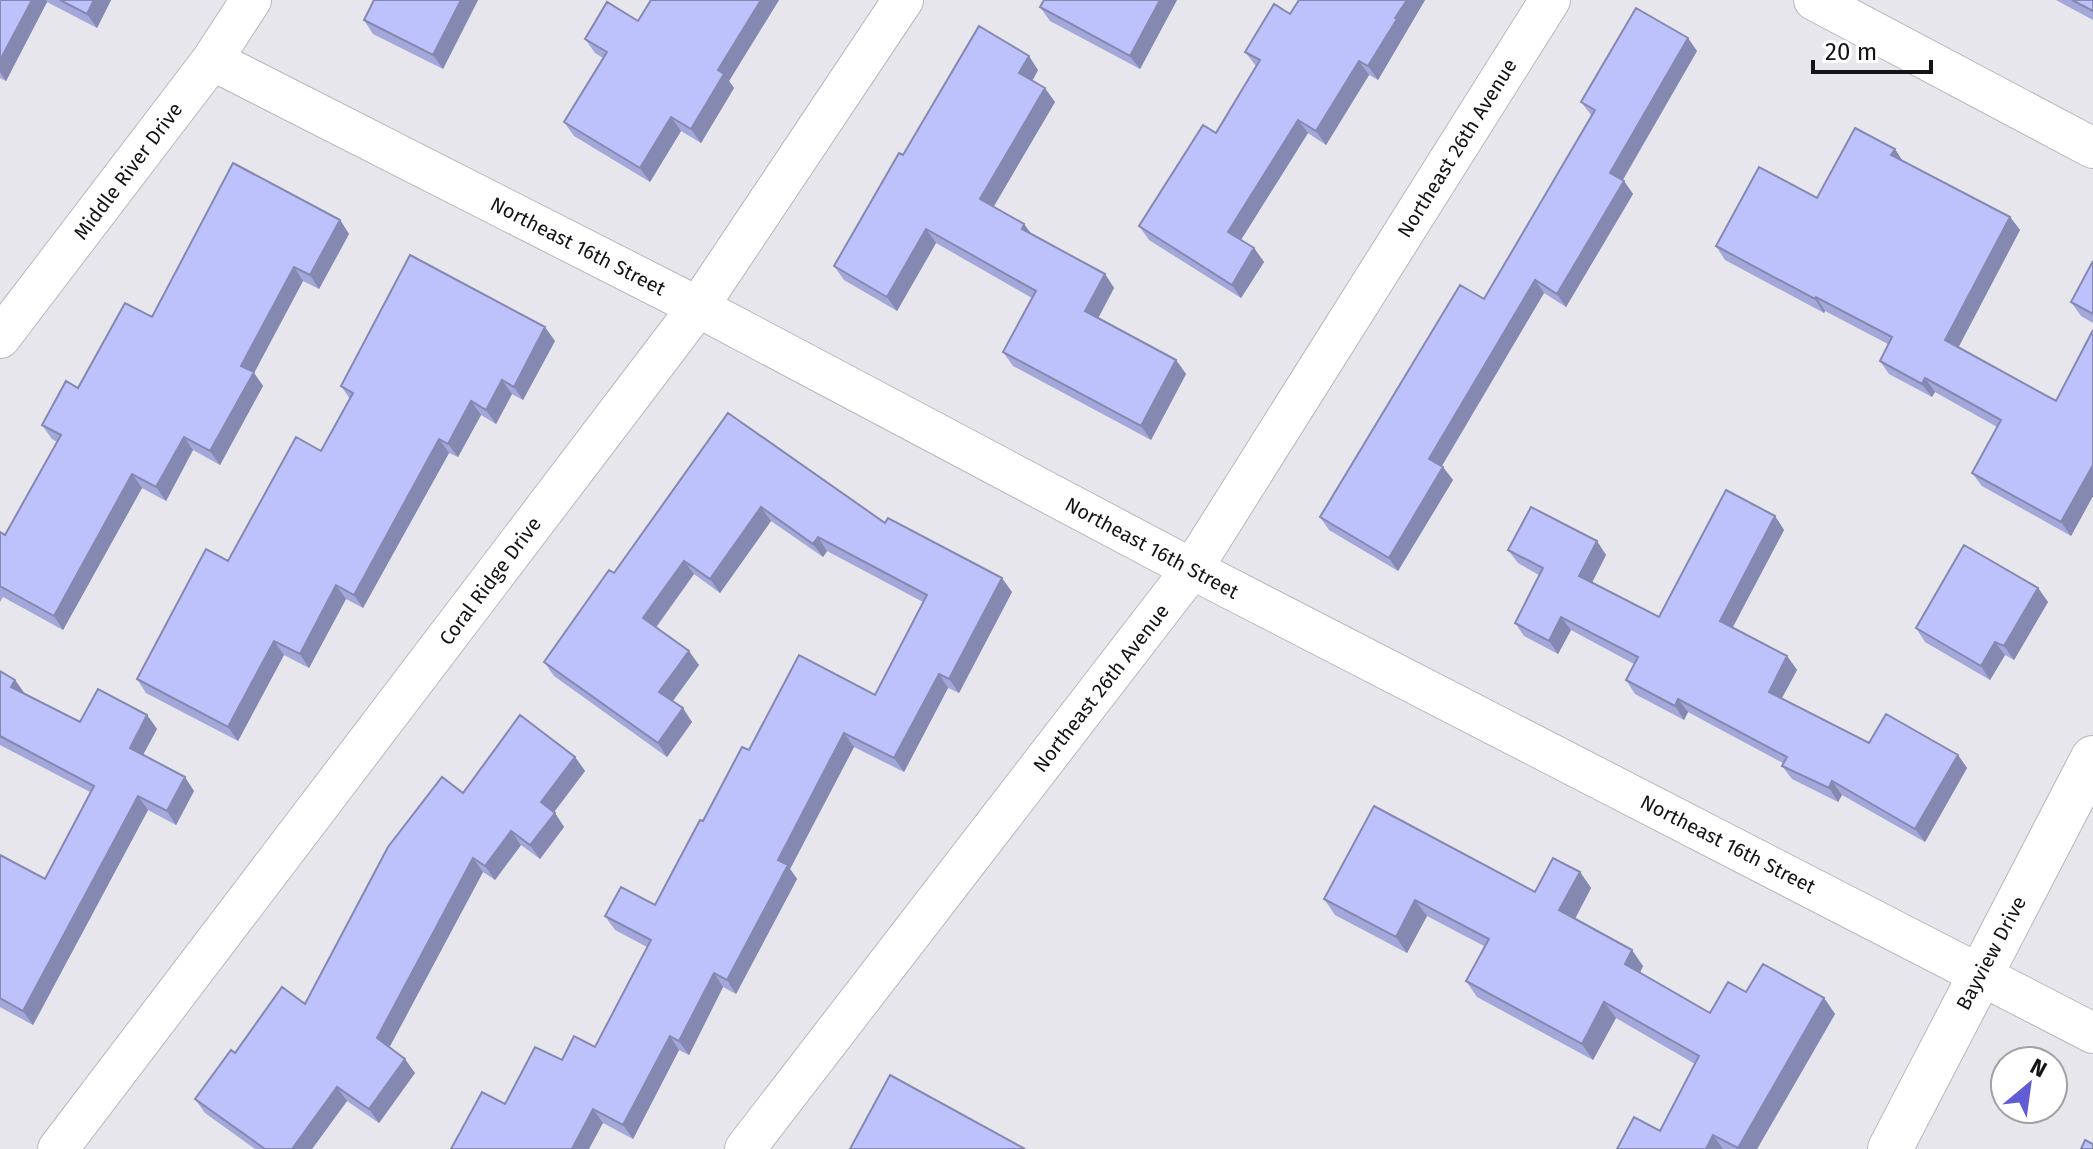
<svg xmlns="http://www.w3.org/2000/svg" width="2093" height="1149" font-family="'Fira Sans',sans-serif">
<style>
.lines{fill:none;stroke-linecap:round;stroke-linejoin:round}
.minor-casing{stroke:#b7b7bd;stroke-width:42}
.tertiary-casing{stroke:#b7b7bd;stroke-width:46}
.minor{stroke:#fff;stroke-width:40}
.tertiary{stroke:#fff;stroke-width:44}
.wall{fill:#a3a7d9}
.shaded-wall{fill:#8588b0}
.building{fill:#bec2fc;stroke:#8588b0;stroke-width:2}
.labels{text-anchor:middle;stroke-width:8;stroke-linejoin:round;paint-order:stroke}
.street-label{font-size:20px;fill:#141416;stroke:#fff}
</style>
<rect width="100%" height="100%" fill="#e6e6ec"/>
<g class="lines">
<g class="minor-casing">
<path id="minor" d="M1814 0 2093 148
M212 60 698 307 1192 569 2093 1033
M0 338 212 60 251 0
M58 1149 698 307 903 0
M745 1149 1192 569 1550 0"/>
</g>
<g class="tertiary-casing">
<path id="tertiary" d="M1890 1149 2093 758"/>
</g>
<use href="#minor" class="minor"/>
<use href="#tertiary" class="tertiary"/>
</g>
<path class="wall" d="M0 0H111L97 28 47 2 6 81 0 78Z
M374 0H478L443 69 373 34 364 20Z
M651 0H779L729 81 734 88 701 143 681 131 650 182 574 136 564 122 603 58 595 53 585 39 638 21Z
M1044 0H1177L1140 69 1050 21 1040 7Z
M1299 0H1425L1378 80 1369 75 1326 145 1308 133 1241 240 1254 248 1264 262 1241 298 1149 240 1139 226 1216 133 1256 66 1245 52 1290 14Z
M2056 0H2093V20Z
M1697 51 1623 180 1633 194 1566 307 1544 293 1442 466 1453 480 1398 571 1329 530 1320 517 1484 299 1592 116 1581 102Z
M1038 70 1032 81 1055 102 993 207 1024 224 1032 235 1105 274 1114 288 1098 318 1176 360 1186 374 1151 440 1013 366 1003 352 1032 298 936 243 897 311 844 280 834 266 903 155Z
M1903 161 2010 217 2020 230 1958 347 2056 401 2093 330V496L2071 536 1982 486 1972 473 1997 427 1935 392 1932 397 1889 374 1880 361 1888 344 1825 311 1824 313 1725 260 1716 246 1817 198Z
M340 220 349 234 319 289 303 281 254 373 263 386 220 465 193 450 166 501 142 488 63 630 3 597 0 602V532L5 535 57 442 52 439 42 425 152 317Z
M2093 261V323L2081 316 2071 302Z
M555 341 523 400 512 394 496 424 481 415 458 457 449 453 363 608 346 599 309 668 284 655 238 741 146 693 137 679 228 561 321 451 350 399 341 386Z
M728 413 885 523 1012 592 959 693 948 688 904 772 854 747 790 869 797 879 736 994 723 987 689 1055 679 1050 633 1139 603 1123 505 1104 562 1060 595 1047 647 947 615 930 605 916 655 905 703 821 749 750 875 695 923 602 827 551 823 557 771 521 720 593 694 574 656 628 699 665 673 701 692 722 667 757 554 676 544 662 614 573Z
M1775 516 1784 530 1733 627 1787 656 1797 670 1782 698 1869 743 1958 755 1967 768 1925 842 1842 795 1838 802 1792 779 1782 766 1783 763 1688 712 1684 720 1635 694 1626 680 1634 664 1571 630 1558 654 1524 636 1515 623 1539 575 1518 563 1508 550 1606 555 1592 583 1659 617Z
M2038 588 2048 602 2014 660 2005 655 1990 680 1925 642 1916 628Z
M0 671 15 680 25 694 80 722 147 715 157 729 143 755 194 791 176 825 148 810 33 1025 0 1007V855L45 879 90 792 0 745Z
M575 757 585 771 554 812 564 827 540 859 521 845 495 880 483 872 389 1047 415 1073 379 1123 347 1101 312 1149H255L205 1113 195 1099 235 1053 305 1004 463 793Z
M1580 872 1591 888 1575 919 1643 966 1640 973 1710 1013 1746 992 1824 998 1835 1014 1757 1149H1617L1660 1131 1695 1064 1616 1018 1593 1060 1477 997 1466 981 1484 946 1427 916 1407 953 1335 915 1324 899 1535 892Z"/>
<path class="shaded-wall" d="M32 0H46L47 2 6 81 0 72V60Z
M94 0H111L97 28 87 14Z
M461 0H478L443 69 433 55Z
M761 0H779L729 81 734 88 701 143 691 129 718 70Z
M1160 0H1177L1140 69 1130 56Z
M1407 0H1425L1378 80 1368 66Z
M1688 38 1697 51 1619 186 1610 173Z
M1029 56 1038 70 1029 87 1019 73Z
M1359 61 1369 75 1326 145 1316 131Z
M1045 88 1055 102 990 213 980 199Z
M671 117 681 131 650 182 640 168Z
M1298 120 1308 133 1237 246 1228 232Z
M1895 149 1904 163 1891 155Z
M1624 181 1633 194 1566 307 1557 294Z
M2010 217 2020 230 1955 354 1945 340Z
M340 220 349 234 319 289 310 275Z
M1024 224 1034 238 1022 229Z
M926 229 936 243 897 311 887 297Z
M1254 248 1264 262 1241 298 1232 285Z
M294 267 303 281 254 373 263 386 220 465 210 451 241 366Z
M1105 274 1114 288 1095 324 1085 311Z
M1535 280 1544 293 1438 472 1429 459Z
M1816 297 1825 311 1824 313 1815 299Z
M545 327 555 341 523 400 514 387Z
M1176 360 1186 374 1151 440 1141 426Z
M1925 378 1935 392 1932 397 1922 384Z
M502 380 512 394 496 424 486 410Z
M471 401 481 415 458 457 448 444Z
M184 437 193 450 166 501 156 487Z
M439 439 449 453 363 608 354 595Z
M2093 465V496L2071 536 2061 522Z
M1443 467 1453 480 1398 571 1389 558Z
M132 474 142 488 63 630 54 616Z
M761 507 771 521 720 593 710 579Z
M1775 516 1784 530 1729 634 1720 621Z
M818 537 827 551 823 557 813 544Z
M1597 541 1606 555 1588 590 1579 576Z
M684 561 694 574 652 632 643 618Z
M1002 578 1012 592 959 693 949 679Z
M336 585 346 599 309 668 300 654Z
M2038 588 2048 602 2014 660 2004 646Z
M1561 617 1571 630 1558 654 1549 641Z
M274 641 284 655 238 741 228 727Z
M1995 642 2005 655 1990 680 1981 666Z
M689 651 699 665 669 706 659 692Z
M1787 656 1797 670 1778 705 1769 692Z
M939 674 948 688 904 772 894 758Z
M15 680 25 694 11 687Z
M1678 699 1688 712 1684 720 1675 706Z
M683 708 692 722 667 757 658 743Z
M147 715 157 729 139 762 130 748Z
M844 733 854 747 790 869 797 879 736 994 727 980 778 860Z
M1958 755 1967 768 1925 842 1915 829Z
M575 757 585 771 551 816 541 802Z
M185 777 194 791 176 825 167 811Z
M1832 781 1842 795 1838 802 1829 788Z
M138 796 148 810 33 1025 23 1011Z
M555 813 564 827 540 859 530 845Z
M511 831 521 845 495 880 485 866Z
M473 858 483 872 387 1052 377 1038Z
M1580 872 1591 888 1571 926 1559 910Z
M1415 900 1427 916 1407 953 1396 937Z
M1632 950 1643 966 1636 980 1625 964Z
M714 973 723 987 689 1055 679 1041Z
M1824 998 1835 1014 1757 1149H1739L1738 1148Z
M1604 1002 1616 1018 1593 1060 1582 1044Z
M670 1036 679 1050 633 1139 623 1125Z
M405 1059 415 1073 379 1123 369 1109Z
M337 1087 347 1101 312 1149H292Z
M593 1109 603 1123 589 1149H572Z
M1713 1135 1723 1149H1706Z"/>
<path class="building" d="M0 0H32L0 60Z
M60 0H94L87 14Z
M374 0H461L433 55 364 20Z
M651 0H761L718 70 724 74 691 129 671 117 640 168 564 122 607 52 585 39 607 2 638 21Z
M1044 0H1160L1130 56 1040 7Z
M1299 0H1407L1395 18 1397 19 1368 66 1359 61 1316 131 1298 120 1228 232 1254 248 1232 285 1139 226 1203 125 1216 133 1260 60 1245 52 1274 4 1290 14Z
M2072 0H2093V11Z
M1636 8 1688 38 1610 173 1624 181 1557 294 1535 280 1429 459 1443 467 1389 558 1320 517 1460 285 1484 299 1595 110 1581 102Z
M979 26 1029 56 1019 73 1045 88 980 199 1024 224 1022 229 1105 274 1085 311 1176 360 1141 426 1003 352 1036 291 926 229 887 297 834 266 899 153 903 155Z
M1855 128 1895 149 1891 155 2010 217 1945 340 2056 401 2093 330V465L2061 522 1972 473 2001 420 1925 378 1922 384 1880 361 1892 337 1816 297 1815 299 1716 246 1759 167 1817 198Z
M233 163 340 220 310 275 294 267 241 366 254 372 210 451 184 437 156 487 132 474 54 616 0 586V532L5 535 61 435 42 425 66 381 78 388 125 303 152 317Z
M410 255 545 327 514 387 502 380 486 410 471 401 448 444 439 439 354 595 336 585 300 654 274 641 228 727 137 679 206 549 228 561 296 437 321 451 353 393 341 386Z
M2093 261V314L2071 302Z
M728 413 885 523 888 518 1002 578 949 679 939 674 894 758 844 733 778 860 788 865 727 980 714 973 679 1041 670 1036 623 1125 593 1109 572 1149H451L482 1092 505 1104 535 1047 562 1060 574 1036 595 1047 651 940 605 916 621 887 655 905 700 820 703 821 742 747 749 750 799 655 875 695 927 595 818 537 813 544 761 507 710 579 684 561 643 618 689 651 659 692 683 708 658 743 544 662 609 570 614 573Z
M1726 490 1775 516 1720 621 1787 656 1769 692 1869 743 1886 714 1958 755 1915 829 1832 781 1829 788 1782 766 1787 757 1678 699 1675 706 1626 680 1638 657 1561 617 1549 641 1515 623 1543 568 1508 550 1531 507 1597 541 1579 576 1659 617Z
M1964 545 2038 588 2004 646 1995 642 1981 666 1916 628Z
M0 671 15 680 11 687 80 722 98 689 147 715 130 748 185 777 167 811 138 796 23 1011 0 998V855L45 879 94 786 0 736Z
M520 715 575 757 541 802 555 813 530 845 511 831 485 866 473 858 377 1038 405 1059 369 1109 337 1087 292 1149H265L195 1099 231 1050 235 1053 282 987 305 1004 388 847 442 777 463 793Z
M1374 806 1535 892 1553 858 1580 872 1559 910 1632 950 1625 964 1710 1013 1728 982 1746 992 1763 964 1824 998 1738 1148 1713 1135 1706 1149H1617L1634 1117 1660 1131 1699 1056 1604 1002 1582 1044 1466 981 1489 939 1415 900 1396 937 1324 899Z
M890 1075 1025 1149H850Z
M2085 1140 2093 1144V1149H2081Z"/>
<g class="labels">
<g class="street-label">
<text transform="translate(1457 148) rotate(-58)" y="7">Northeast 26th Avenue</text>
<text transform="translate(128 171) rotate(-53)" y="7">Middle River Drive</text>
<text transform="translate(578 246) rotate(27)" y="7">Northeast 16th Street</text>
<text transform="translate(1152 548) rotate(28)" y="7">Northeast 16th Street</text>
<text transform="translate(490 581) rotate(-53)" y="7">Coral Ridge Drive</text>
<text transform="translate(1101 688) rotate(-52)" y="7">Northeast 26th Avenue</text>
<text transform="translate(1728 844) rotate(27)" y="7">Northeast 16th Street</text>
<text transform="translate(1991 953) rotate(-62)" y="7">Bayview Drive</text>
</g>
</g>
<g transform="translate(2029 1085) rotate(29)"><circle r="38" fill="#ffffff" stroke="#a1a1a2" stroke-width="2"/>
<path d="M0-6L14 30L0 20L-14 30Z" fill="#5f5cd5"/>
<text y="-12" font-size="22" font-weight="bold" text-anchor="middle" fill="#141416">N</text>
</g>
<path d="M1813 60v12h118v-12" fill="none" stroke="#141416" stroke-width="4"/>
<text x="1825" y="60" font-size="24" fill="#141416" stroke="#ffffff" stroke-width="6" paint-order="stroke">20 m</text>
</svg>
